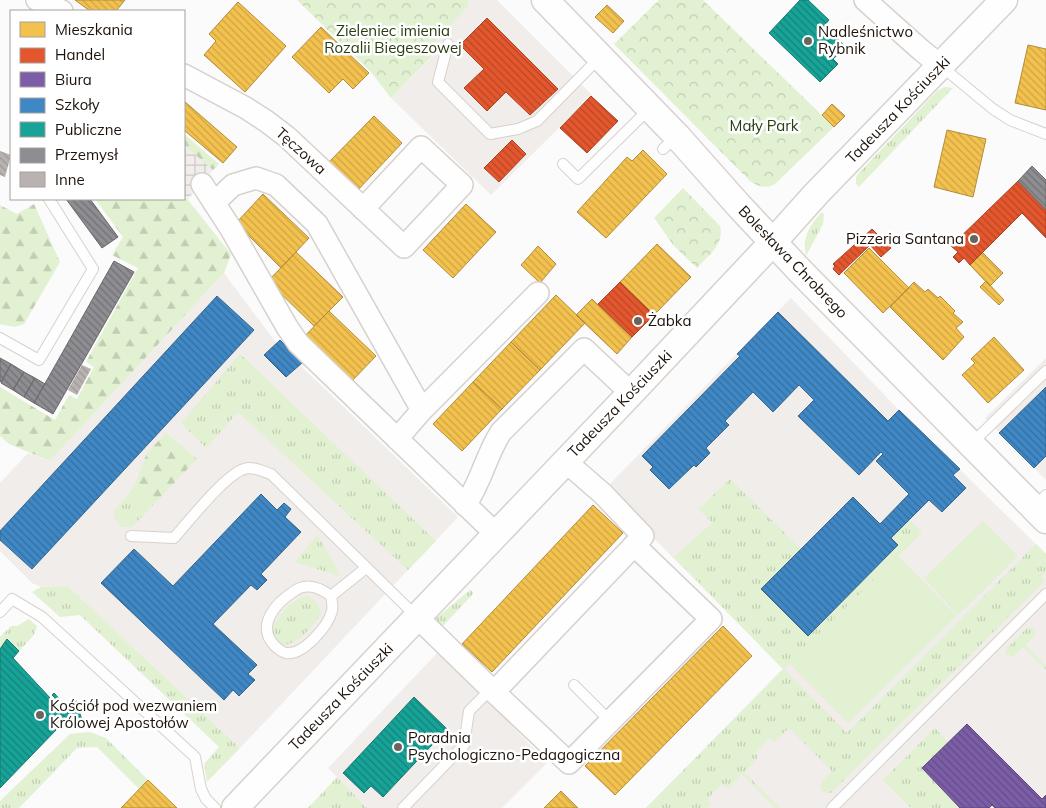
<svg xmlns="http://www.w3.org/2000/svg" width="1046" height="808" font-family="Mulish,sans-serif">
<style>
.built{fill:#f1edea}
.industrial{fill:url(#industrial-grid)}
.grass{fill:url(#grass-tufts)}
.forest{fill:url(#forest-firs)}
.park{fill:url(#park-crowns)}
.pitch{fill:#e1f1d1}
.homes{fill:url(#homes-back-hatch);stroke:#b28c3a}
.shops{fill:url(#shops-back-hatch);stroke:#a84223}
.offices{fill:url(#offices-back-hatch);stroke:#5f4778}
.schools{fill:url(#schools-back-hatch);stroke:#35658d}
.public{fill:url(#public-back-hatch);stroke:#19786d}
.industry{fill:url(#industry-back-hatch);stroke:#6b6869}
.building{fill:url(#building-back-hatch)}
.lines{fill:none;stroke-linecap:round;stroke-linejoin:round}
.service-casing{stroke:#d7d1cc;stroke-width:12}
.minor-casing{stroke:#d7d1cc;stroke-width:24}
.tertiary-casing{stroke:#d7d1cc;stroke-width:29}
.service{stroke:#fefefe;stroke-width:10}
.minor{stroke:#fefefe;stroke-width:21}
.tertiary{stroke:#fefefe;stroke-width:26}
.poi-dot{fill:#6b645e;stroke:#fff;stroke-width:2}
.labels{text-anchor:middle;stroke-width:5;stroke-linejoin:round;paint-order:stroke}
.park-label{font-size:15px;fill:#293c11;stroke:#fff}
.poi-label{font-size:15px;fill:#1d120a;stroke:#fff;text-anchor:start}
.street-label{font-size:15px;fill:#1d120a;stroke:#fff}
</style>
<defs>
<pattern id="industrial-grid" width="8" height="8" patternUnits="userSpaceOnUse" patternTransform="scale(1.25)"><rect width="8" height="8" fill="#f1edea"/><path d="M0 4h8M4 0v8" fill="none" stroke="#cecac7"/></pattern>
<pattern id="grass-tufts" width="24" height="20" patternUnits="userSpaceOnUse" patternTransform="scale(1.25)"><rect width="24" height="20" fill="#e1f1d1"/><path d="M3 7l-1-3M5 7V3M7 7l1-3M15 17l-1-3M17 17v-4M19 17l1-3" fill="none" stroke="#c1ceb2"/></pattern>
<pattern id="forest-firs" width="22" height="20" patternUnits="userSpaceOnUse" patternTransform="scale(1.25)"><rect width="22" height="20" fill="#e1f1d1"/><path d="M5 1l3.5 6h-7zM16 11l3.5 6h-7z" fill="#c1ceb2"/></pattern>
<pattern id="park-crowns" width="20" height="18" patternUnits="userSpaceOnUse" patternTransform="scale(1.25)"><rect width="20" height="18" fill="#e1f1d1"/><path d="M2 6a3 3 0 1 1 6 0M12 15a3 3 0 1 1 6 0" fill="none" stroke="#c1ceb2"/></pattern>
<pattern id="homes-back-hatch" width="6" height="6" patternUnits="userSpaceOnUse" patternTransform="scale(1.25)"><rect width="6" height="6" fill="#f2c14e"/><path d="M-1 5l2 2M0 0l6 6M5-1l2 2" fill="none" stroke="#cfa543"/></pattern>
<pattern id="shops-back-hatch" width="6" height="6" patternUnits="userSpaceOnUse" patternTransform="scale(1.25)"><rect width="6" height="6" fill="#e4572e"/><path d="M-1 5l2 2M0 0l6 6M5-1l2 2" fill="none" stroke="#b84725"/></pattern>
<pattern id="offices-back-hatch" width="6" height="6" patternUnits="userSpaceOnUse" patternTransform="scale(1.25)"><rect width="6" height="6" fill="#7b5ea7"/><path d="M-1 5l2 2M0 0l6 6M5-1l2 2" fill="none" stroke="#644c86"/></pattern>
<pattern id="schools-back-hatch" width="6" height="6" patternUnits="userSpaceOnUse" patternTransform="scale(1.25)"><rect width="6" height="6" fill="#3f88c5"/><path d="M-1 5l2 2M0 0l6 6M5-1l2 2" fill="none" stroke="#346e9e"/></pattern>
<pattern id="public-back-hatch" width="6" height="6" patternUnits="userSpaceOnUse" patternTransform="scale(1.25)"><rect width="6" height="6" fill="#17a398"/><path d="M-1 5l2 2M0 0l6 6M5-1l2 2" fill="none" stroke="#14837a"/></pattern>
<pattern id="industry-back-hatch" width="6" height="6" patternUnits="userSpaceOnUse" patternTransform="scale(1.25)"><rect width="6" height="6" fill="#8d8d92"/><path d="M-1 5l2 2M0 0l6 6M5-1l2 2" fill="none" stroke="#737275"/></pattern>
<pattern id="building-back-hatch" width="6" height="6" patternUnits="userSpaceOnUse" patternTransform="scale(1.25)"><rect width="6" height="6" fill="#b8b2b1"/><path d="M-1 5l2 2M0 0l6 6M5-1l2 2" fill="none" stroke="#9e9897"/></pattern>
</defs>
<rect width="100%" height="100%" fill="#fbfbfb"/>
<path class="built" d="M468 0H497L592 95 491 195 391 98 440 49 433 43 469 5Z
M224 273 274 340 458 517 240 748 68 586 41 587 32 583 0 551V483L28 453 50 461Z
M791 298 899 410 1046 554V808H646L783 669 605 489Z
M1046 358V480L985 418Z
M440 650 506 713 503 716 547 763 502 808H367L328 768Z"/>
<path class="industrial" d="M184 145 213 170 188 199 184 195Z"/>
<path class="grass" d="M945 87 953 88 859 187 856 184V177L859 173 938 90Z
M822 212 824 214 823 224 806 256C802 237 809 226 822 212Z
M240 354 436 541 408 570 238 412 206 448 181 423Z
M730 479 801 549 761 589 808 636 898 546 891 538 909 519 922 533 784 669 847 733 1036 544 1046 554V572L1041 577 1045 581 831 793 823 792 820 787 822 782 832 771 789 728 774 742 769 738 755 753 757 756V759L744 772 780 808H775L742 774 729 787H725L722 784 708 798 711 804 707 808H646L783 669 674 557 712 523 699 509Z
M134 487 140 500 156 502 132 527H121L115 518 114 511Z
M317 535 332 559 340 576 295 562Z
M68 586 240 748 207 782 204 764 219 747 80 615 60 617 32 592 41 587Z
M470 590 473 592V594L440 629 435 619Z
M307 596C316 600 319 605 321 614 310 629 300 643 281 646L271 634C275 618 291 599 307 596Z
M29 619 37 626 34 635 19 651 7 640 0 649V637L11 626H17Z
M1031 627 1034 629 1036 633 1026 645 1046 666V670L1023 647 1012 657 1006 654V649L1027 628Z
M935 728 948 742 922 769 960 808H911L883 780Z
M89 732 106 738 148 780 139 789 97 747 77 748 19 808H0V801L70 734Z
M337 777 367 808H308Z"/>
<path class="forest" d="M184 134 219 164 213 170 184 145Z
M184 195 231 254 224 273 50 461 9 444 0 436V387L55 420 69 395 77 399 94 367 86 362 138 268 112 255 123 237 95 199H184Z
M34 204 60 262 24 324 15 327 0 324V205L17 214Z
M166 433 197 459 156 502 140 501 134 487 147 453Z"/>
<path class="park" d="M297 0H468L469 5 434 43 440 48 391 98 371 72Z
M659 0H703L834 127 775 184C766 189 758 187 750 181L614 44Z
M683 188 720 226C725 244 708 256 697 268L674 246 654 218Z"/>
<path class="pitch" d="M983 521 1018 556 958 615 924 578Z
M898 556 957 616 848 723 789 663Z"/>
<path class="homes" d="M75 0H125L116 11H90Z
M238 2 286 46 245 92 204 55 216 41 209 34Z
M607 5 624 21 613 33 595 17Z
M321 27 369 73 353 89 343 79 329 93 292 57Z
M1028 45 1046 49V110L1015 103Z
M184 101 237 147 223 163 184 130Z
M832 104 845 116 834 127 822 115Z
M374 116 402 143 356 192 327 164Z
M947 130 986 139 973 197 934 187Z
M643 150 667 174 606 238 577 212 627 157 632 161Z
M263 194 309 238 281 268 236 223Z
M466 204 496 232 453 278 423 250Z
M657 244 691 277 654 315 620 282Z
M538 246 556 264 540 283 521 265Z
M869 248 909 288 883 313 844 273Z
M296 252 343 297 314 326 268 281Z
M982 252 1003 273 990 286 970 265Z
M986 281 1004 300 999 305 980 287Z
M914 282 925 292 928 289 938 298 940 296 955 311 953 313 963 322 956 328 964 337 943 360 890 307Z
M556 295 585 323 540 370 511 342Z
M592 299 632 337 617 354 576 315Z
M329 311 376 356 348 385 301 340Z
M994 337 1024 370 988 403 962 375 975 363 971 359Z
M511 342 540 370 502 409 473 382Z
M473 382 502 409 462 451 433 424Z
M593 505 623 533 492 672 462 644Z
M723 626 752 656 615 795 585 766Z
M148 780 177 808H121Z
M561 791 578 808H544Z"/>
<path class="shops" d="M487 18 558 89 530 115 506 92 487 111 464 88 484 69 460 45Z
M591 96 618 121 587 153 560 128Z
M512 140 526 154 499 182 484 168Z
M1018 181 1046 210V238L1022 213 970 265 964 258 959 263 953 257 958 252 951 246Z
M872 229 891 248 881 257 870 245 839 275 833 269 835 266 833 264Z
M620 282 654 315 632 337 598 304Z"/>
<path class="offices" d="M967 724 1042 799 1046 795V808H995L992 805 989 808H960L922 768Z"/>
<path class="schools" d="M217 296 254 330 32 569 0 540V531Z
M778 312 888 421 899 410 960 469 953 475 966 488 942 512 929 500 891 538 898 545 808 636 761 589 853 497 880 524 909 494 876 461 883 454 881 452 859 475 798 416 814 400 799 385 773 412 753 392 725 421 729 425 706 448 710 453 696 467 694 465 669 489 650 470 653 467 642 456 740 356 737 354Z
M280 340 302 363 286 377 264 355Z
M1046 387V456L1034 468 999 433Z
M261 494 277 510 284 503 291 509 285 517 301 532 261 574 267 580 257 590 251 585 213 624 257 665 248 674 255 680 239 696 233 690 224 700 101 583 134 549 173 586Z"/>
<path class="public" d="M800 0H808L829 20 824 26 846 47 833 59 838 64 820 82 769 33Z
M7 639 19 651 13 658 52 700 55 698 52 695 54 693 64 704 77 701 78 706H77L83 722 58 728 0 788V649Z
M414 697 447 729 383 797 371 786 364 793 343 773Z"/>
<path class="industry" d="M1032 166 1046 180V210L1018 181Z
M66 199H90L118 237 102 248Z
M114 261 134 272 53 414 34 403Z
M0 358 11 364 1 382 0 381Z
M11 364 24 372 13 390 1 383Z
M24 372 35 378 24 397 13 390Z
M35 378 45 384 34 403 24 397Z"/>
<path class="building" d="M0 151 11 155 5 177 0 175Z
M82 365 91 369 77 395 68 390Z"/>
<g class="lines">
<g class="service-casing">
<path id="service" d="M448 44 438 82 490 134 518 129 537 121 600 57
M941 66 993 109 1010 120 1046 134
M663 149 677 136
M563 164 578 179 649 109
M0 338 39 360 93 269 49 199
M971 444 1046 371
M1034 507 1046 495
M131 536 174 538C189 521 224 476 244 469 253 466 262 471 271 474L416 616
M331 596C319 587 306 582 293 592 276 603 256 625 274 645 277 648 282 652 286 653 303 656 328 626 332 611 333 607 332 601 331 596L366 568
M0 612 12 599 42 617 195 757 201 789 206 799 215 808
M574 685 610 721
M403 808 464 745 469 711 491 689
M832 808 1046 594"/>
</g>
<g class="minor-casing">
<path id="minor" d="M37 0 62 11
M865 0 921 50 941 66
M184 75 246 108 266 121 287 137 404 247 462 185 421 147 363 209
M202 184 231 229 287 327 298 343 496 534
M214 203 233 185 256 178 276 185 317 224 422 410
M397 439 422 410 538 293
M465 505C481 483 486 455 501 432L584 349 631 393
M417 617 494 692 643 536 603 494 565 461
M494 692 569 763 711 619 634 545"/>
</g>
<g class="tertiary-casing">
<path id="tertiary" d="M545 0 677 136 740 207 803 274 1046 520
M235 808 631 393 773 242 816 194 1004 0"/>
</g>
<use href="#service" class="service"/>
<use href="#minor" class="minor"/>
<use href="#tertiary" class="tertiary"/>
</g>
<g class="poi-dot">
<circle cx="808" cy="41" r="5"/>
<circle cx="974" cy="239" r="5"/>
<circle cx="638" cy="321" r="5"/>
<circle cx="40" cy="715" r="5"/>
<circle cx="398" cy="747" r="5"/>
</g>
<g class="labels">
<g class="park-label">
<text x="393" y="36">Zieleniec imienia<tspan x="393" dy="17">Rozalii Biegeszowej</tspan></text>
<text x="764" y="131">Mały Park</text>
</g>
<g class="poi-label">
<text x="818" y="37">Nadleśnictwo<tspan x="818" dy="17">Rybnik</tspan></text>
<text x="964" y="244" text-anchor="end">Pizzeria Santana</text>
<text x="648" y="326">Żabka</text>
<text x="50" y="711">Kościół pod wezwaniem<tspan x="50" dy="17">Królowej Apostołów</tspan></text>
<text x="408" y="743">Poradnia<tspan x="408" dy="17">Psychologiczno-Pedagogiczna</tspan></text>
</g>
<g class="street-label">
<text transform="translate(898 110) rotate(-46)" y="5">Tadeusza Kościuszki</text>
<text transform="translate(301 151) rotate(42)" y="5">Tęczowa</text>
<text transform="translate(793 262) rotate(46)" y="5">Bolesława Chrobrego</text>
<text transform="translate(620 404) rotate(-46)" y="5">Tadeusza Kościuszki</text>
<text transform="translate(341 697) rotate(-46)" y="5">Tadeusza Kościuszki</text>
</g>
</g>
<rect x="10" y="10" width="175" height="190" fill="#ffffff" stroke="#a5a09d"/>
<rect x="20" y="22" width="25" height="15" fill="#f2c14e" stroke="#a5a09d"/>
<text x="55" y="35" font-size="15" fill="#1d120a">Mieszkania</text>
<rect x="20" y="48" width="25" height="15" fill="#e4572e" stroke="#a5a09d"/>
<text x="55" y="60" font-size="15" fill="#1d120a">Handel</text>
<rect x="20" y="72" width="25" height="15" fill="#7b5ea7" stroke="#a5a09d"/>
<text x="55" y="85" font-size="15" fill="#1d120a">Biura</text>
<rect x="20" y="98" width="25" height="15" fill="#3f88c5" stroke="#a5a09d"/>
<text x="55" y="110" font-size="15" fill="#1d120a">Szkoły</text>
<rect x="20" y="122" width="25" height="15" fill="#17a398" stroke="#a5a09d"/>
<text x="55" y="135" font-size="15" fill="#1d120a">Publiczne</text>
<rect x="20" y="148" width="25" height="15" fill="#8d8d92" stroke="#a5a09d"/>
<text x="55" y="160" font-size="15" fill="#1d120a">Przemysł</text>
<rect x="20" y="172" width="25" height="15" fill="#b8b2b1" stroke="#a5a09d"/>
<text x="55" y="185" font-size="15" fill="#1d120a">Inne</text>
</svg>
